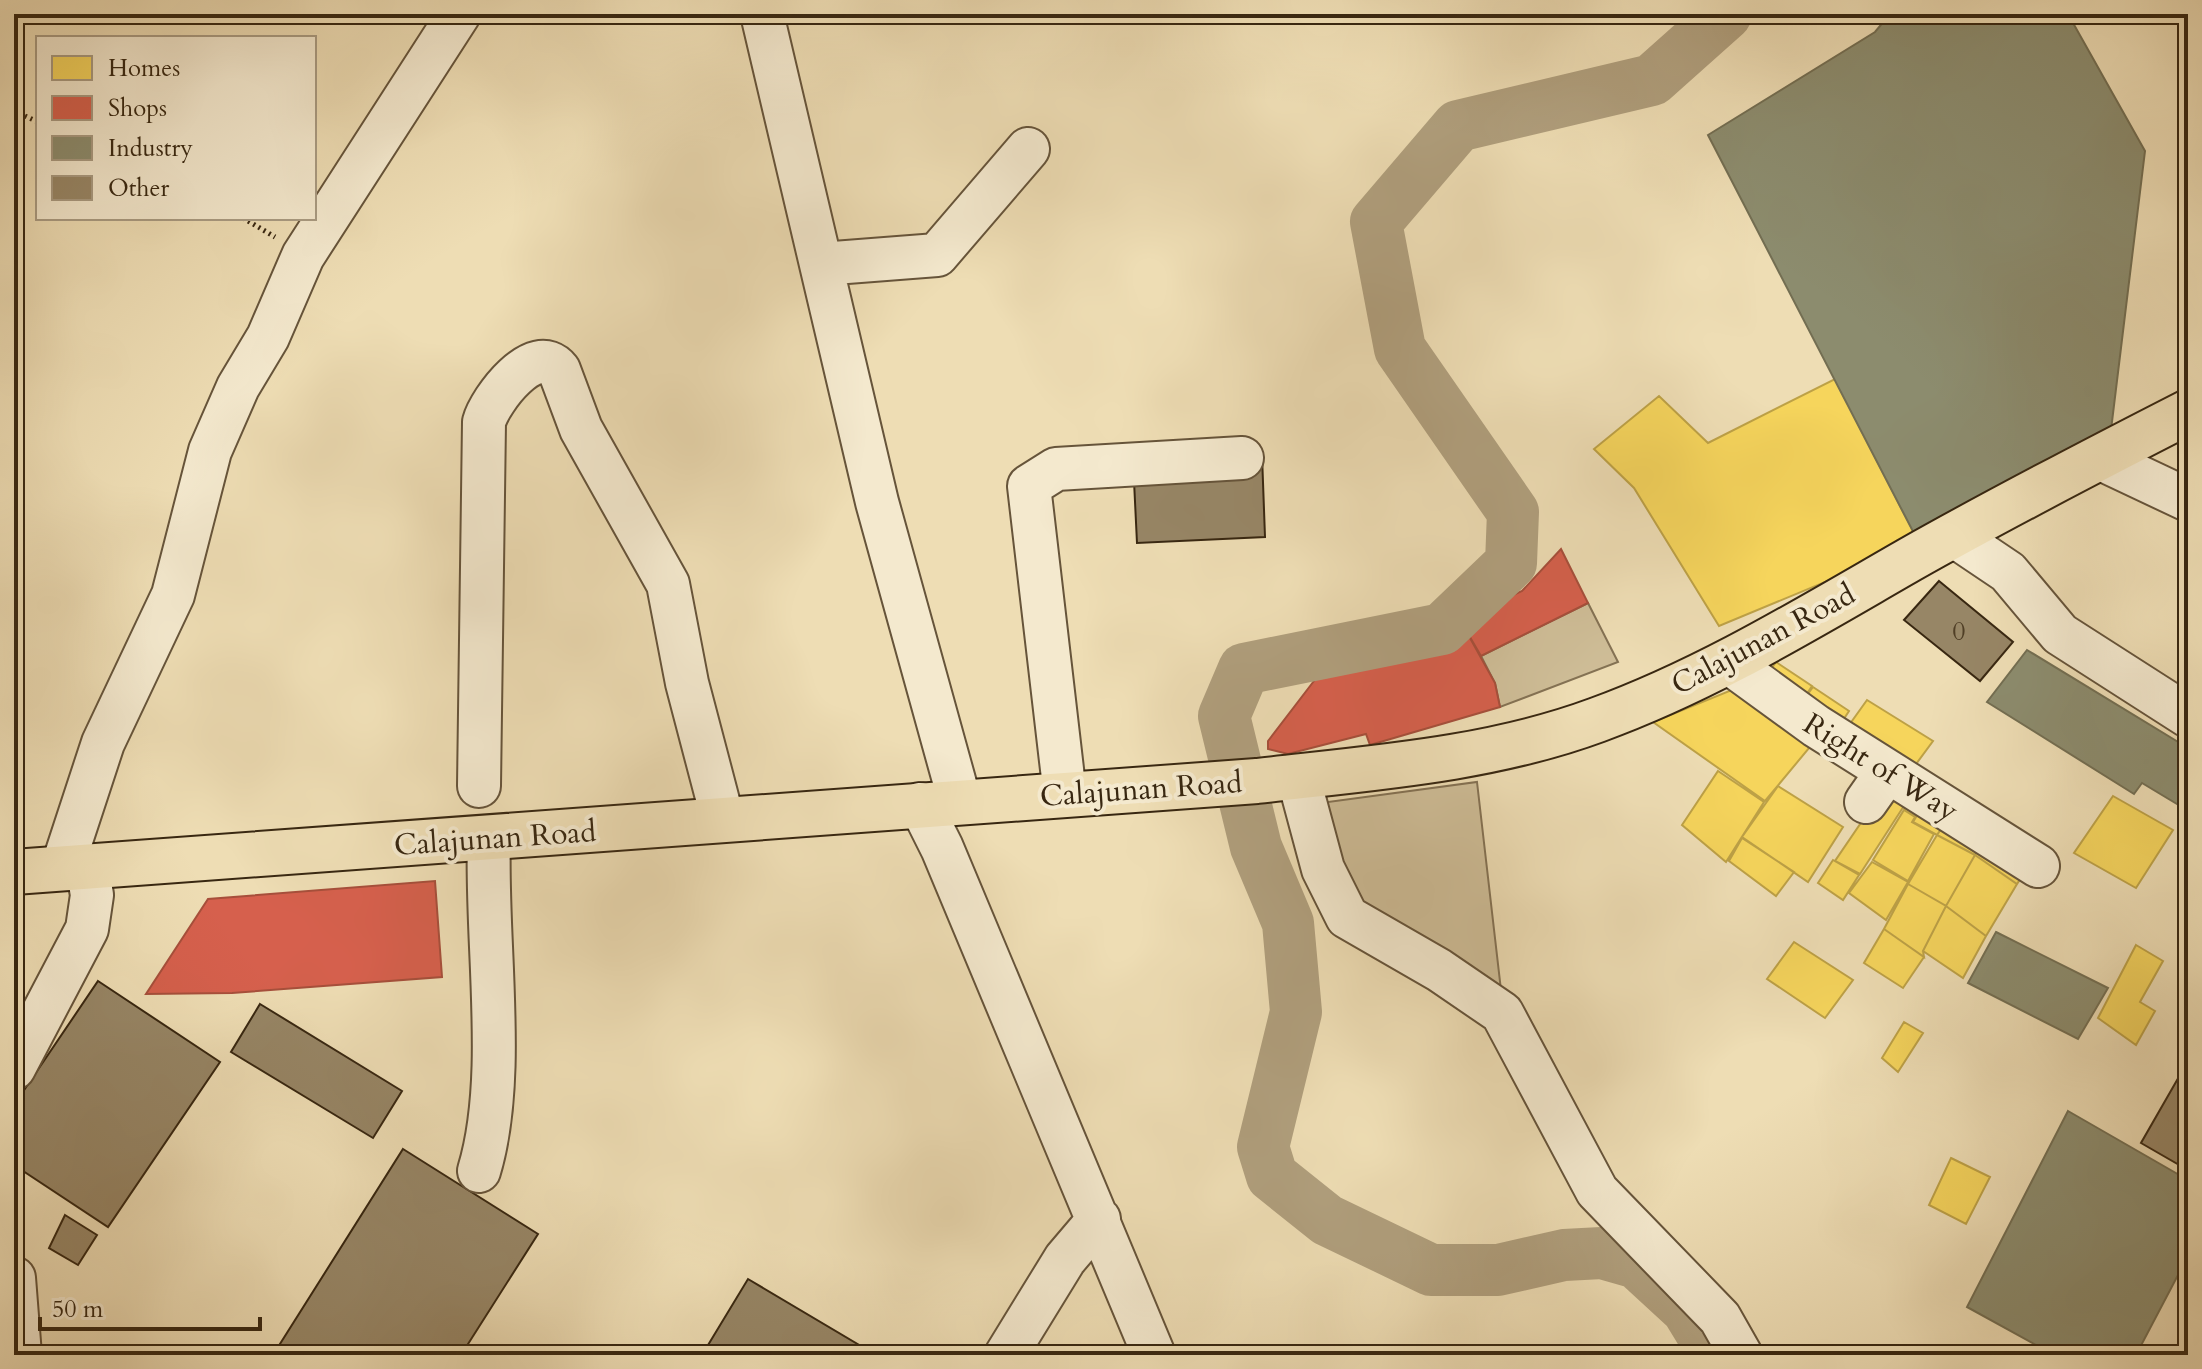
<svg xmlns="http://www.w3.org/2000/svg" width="2202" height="1369" font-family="Cardo,serif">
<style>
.green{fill:#cfbe98;stroke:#847254;stroke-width:2}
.homes{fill:#f6d55c;stroke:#bda146;stroke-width:2}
.shops{fill:#d6604d;stroke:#a74f3b;stroke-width:2}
.industry{fill:#8c8c6e;stroke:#736e52;stroke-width:2}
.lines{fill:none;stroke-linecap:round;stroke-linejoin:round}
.river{stroke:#b09f7d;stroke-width:52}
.building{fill:#978666;stroke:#382711;stroke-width:2}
.minor-casing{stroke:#66543a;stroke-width:46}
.major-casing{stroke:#382711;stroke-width:48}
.path{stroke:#382711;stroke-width:5;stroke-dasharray:2 4;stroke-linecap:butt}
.minor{stroke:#f4e9ce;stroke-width:42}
.major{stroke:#eeddb4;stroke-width:44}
.labels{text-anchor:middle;stroke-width:8;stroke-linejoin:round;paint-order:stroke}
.number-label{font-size:26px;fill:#503f26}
.street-label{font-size:30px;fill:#382711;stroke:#f4e9ce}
</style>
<rect width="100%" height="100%" fill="#eeddb4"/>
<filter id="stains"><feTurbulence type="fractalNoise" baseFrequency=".0025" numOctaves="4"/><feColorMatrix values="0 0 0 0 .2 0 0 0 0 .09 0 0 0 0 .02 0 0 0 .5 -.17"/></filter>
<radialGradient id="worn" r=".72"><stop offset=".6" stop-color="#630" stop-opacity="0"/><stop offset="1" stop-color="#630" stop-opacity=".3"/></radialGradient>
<path class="green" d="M1588 603 1618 662 1500 707 1495 683 1481 656Z
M1477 782 1502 999 1352 912 1313 804Z"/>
<path class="homes" d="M1835 379 1919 543 1719 626 1634 488 1594 449 1659 396 1708 443Z
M1776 662 1812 686 1799 706 1763 681Z
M1739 687 1819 736 1765 801 1653 722Z
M1813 687 1849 711 1836 731 1799 706Z
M1867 700 1933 741 1908 775 1842 735Z
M1718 771 1764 802 1726 862 1682 825Z
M1888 783 1911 795 1860 874 1835 861Z
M1778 786 1843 827 1808 882 1742 837Z
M1914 794 1950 816 1937 835 1913 822 1916 817 1904 810Z
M2113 796 2173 830 2136 888 2074 853Z
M1904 810 1915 817 1912 822 1934 834 1908 881 1873 860Z
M1950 816 1985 839 1975 855 1937 835Z
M1937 835 1975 855 1946 906 1908 884Z
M1742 838 1794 872 1776 896 1729 861Z
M1985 839 2027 868 2017 884 1975 855Z
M1975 855 2017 884 1986 936 1946 906Z
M1833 860 1859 875 1843 900 1818 883Z
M1872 862 1908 882 1886 920 1849 893Z
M1908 884 1946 906 1923 951 1924 957 1884 929Z
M1946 906 1986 936 1963 978 1923 951Z
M1884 929 1924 957 1903 988 1864 963Z
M1794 942 1853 980 1825 1018 1767 979Z
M2136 945 2163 961 2140 1002 2155 1011 2136 1045 2098 1018Z
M1904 1022 1923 1033 1898 1072 1882 1058Z
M1951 1158 1990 1177 1966 1224 1929 1205Z"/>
<path class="shops" d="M1561 549 1588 603 1481 656 1460 620 1522 591Z
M1460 620 1495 683 1500 707 1370 745 1366 734 1288 754 1268 749V741L1317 677Z
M435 881 442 977 232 993 146 994 208 899Z"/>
<path class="industry" d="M1890 14H2068L2145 151 2110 438 1919 543 1708 135 1875 32Z
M2027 650 2188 748 2187 810 2142 783 2134 794 1987 702Z
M1996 932 2108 988 2078 1039 1968 983Z
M2068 1111 2188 1180V1256L2136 1355H2054L1967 1307Z"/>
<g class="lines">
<path class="river" d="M1715 1355 1687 1309 1637 1263 1602 1253 1564 1255 1498 1270H1431L1327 1220 1272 1176 1263 1147 1296 1012 1288 923 1256 847 1224 716 1244 669 1442 629 1511 563 1513 512 1400 349 1376 222 1458 126 1652 80 1726 14"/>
</g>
<path class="building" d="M1262 455 1265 537 1137 543 1133 460Z
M1939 581 2013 642 1980 681 1904 620Z
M98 981 220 1062 108 1227 14 1165V1105Z
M260 1004 402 1091 373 1138 231 1052Z
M2188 1061V1170L2141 1143Z
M403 1149 538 1234 461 1355H273Z
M65 1215 97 1235 78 1265 49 1248Z
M748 1279 876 1355H702Z"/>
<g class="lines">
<g class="minor-casing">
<path id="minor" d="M762 14 877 502 960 802
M821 264 937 255 1028 149
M2099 458 2188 500
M1953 535 2008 572 2060 634 2188 716
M1728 662 1816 726 2038 866
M1298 776 1323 869 1347 917 1439 970 1502 1013 1597 1191 1720 1318 1741 1355
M479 786 484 422C490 400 535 340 559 370L581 429 668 584 687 683 723 820
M1065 795 1029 486 1056 469 1242 458
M1866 802 1887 772
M920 804 942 848 1154 1355
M62 868 103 743 173 595 210 451 238 387 268 337 303 256 459 14
M14 1068 87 929 92 895 87 866
M479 1171C508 1076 485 940 489 838
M14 1278 20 1355
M1006 1355 1065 1259 1099 1219"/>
</g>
<g class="major-casing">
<path id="major" d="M14 872 1257 781C1371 768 1489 760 1597 720 1707 680 1808 618 1909 560 2001 508 2094 460 2188 412"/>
</g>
<path class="path" d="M14 111 38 122
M243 218 275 237"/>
<use href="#minor" class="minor"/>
<use href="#major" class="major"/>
</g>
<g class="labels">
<g class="number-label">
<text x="1959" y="640">0</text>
</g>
<g class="street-label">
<text transform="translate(1763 639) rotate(-28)" y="10">Calajunan Road</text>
<text transform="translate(1881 767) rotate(32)" y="10">Right of Way</text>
<text transform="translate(1141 789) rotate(-4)" y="10">Calajunan Road</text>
<text transform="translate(495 838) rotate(-4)" y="10">Calajunan Road</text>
</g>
</g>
<rect width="2202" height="1369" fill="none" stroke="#eeddb4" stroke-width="48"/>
<rect x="16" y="16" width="2170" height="1337" fill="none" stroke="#382711" stroke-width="4"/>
<rect x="24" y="24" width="2154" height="1321" fill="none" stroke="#382711" stroke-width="2"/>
<rect x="36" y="36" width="280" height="184" fill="#f4e9ce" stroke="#a99b82" stroke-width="2"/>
<rect x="52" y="56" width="40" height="24" fill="#f6d55c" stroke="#a99b82" stroke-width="2"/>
<text x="108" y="76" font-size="24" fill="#382711">Homes</text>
<rect x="52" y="96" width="40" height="24" fill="#d6604d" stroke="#a99b82" stroke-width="2"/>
<text x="108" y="116" font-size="24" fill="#382711">Shops</text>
<rect x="52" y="136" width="40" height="24" fill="#8c8c6e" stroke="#a99b82" stroke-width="2"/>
<text x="108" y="156" font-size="24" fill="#382711">Industry</text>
<rect x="52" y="176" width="40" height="24" fill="#978666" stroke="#a99b82" stroke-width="2"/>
<text x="108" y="196" font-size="24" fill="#382711">Other</text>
<path d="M40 1317v12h220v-12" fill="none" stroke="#382711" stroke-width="4"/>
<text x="52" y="1317" font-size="24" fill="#382711" stroke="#f4e9ce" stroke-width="6" paint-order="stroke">50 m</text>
<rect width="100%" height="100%" filter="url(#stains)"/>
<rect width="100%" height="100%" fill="url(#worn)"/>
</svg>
